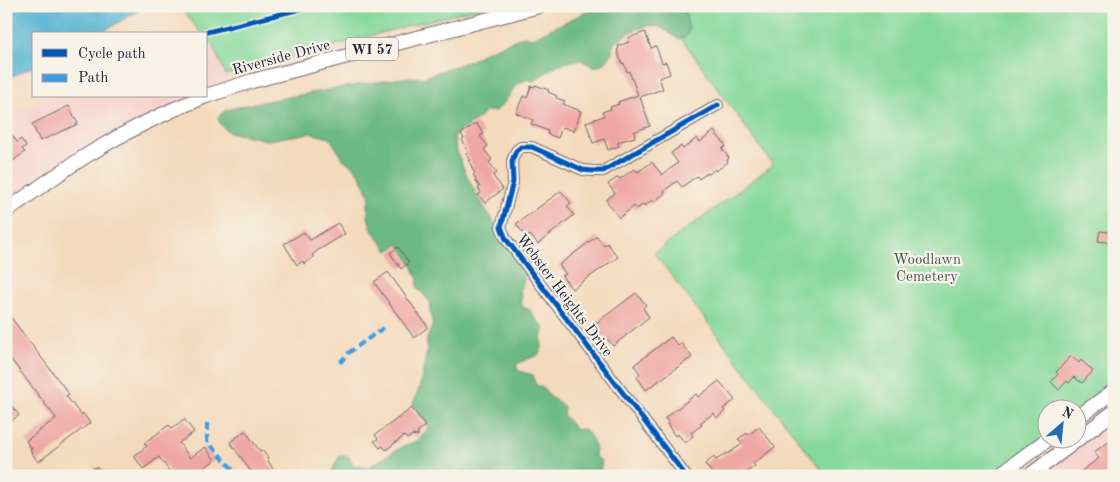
<svg xmlns="http://www.w3.org/2000/svg" width="1120" height="482" font-family="'Old Standard TT',serif">
<style>
.built{fill:#f7d0ca}
.green{fill:#86d99b;stroke:#547e6b}
.forest{fill:#6cb983;stroke:#476e5f}
.water{fill:#53b3d2;stroke:#3a6a86}
.building{fill:#efa7a4}
.lines{fill:none;stroke-linecap:round;stroke-linejoin:round}
.minor-casing{stroke:#6c6268;stroke-width:12}
.major-casing{stroke:#6c6268;stroke-width:16}
.minor{stroke:#fff;stroke-width:10}
.major{stroke:#fff;stroke-width:14}
.quiet{stroke:#3c9ce2;stroke-width:4;stroke-dasharray:8 4;stroke-linecap:butt}
.cycleway-casing{stroke:#f7f3e8;stroke-width:8}
.cycleway{stroke:#0057b8;stroke-width:5}
.labels{text-anchor:middle;stroke-width:4.5;stroke-linejoin:round;paint-order:stroke}
.shield{fill:#f7f3e8;stroke:#62616f;stroke-width:1}
.shield-label{font-size:14px;font-weight:bold;fill:#22223b}
.street-label{font-size:15px;fill:#22223b;stroke:#f7f3e8}
.park-label{font-size:15px;fill:#405958;stroke:#f7f3e8}
</style>
<rect width="100%" height="100%" fill="#f7f3e8"/>
<filter id="ink" filterUnits="userSpaceOnUse"><feTurbulence type="fractalNoise" baseFrequency=".02" numOctaves="2"/><feDisplacementMap in="SourceGraphic" scale="10" xChannelSelector="R" yChannelSelector="G"/><feConvolveMatrix kernelMatrix="1 2 1 2 8 2 1 2 1" color-interpolation-filters="sRGB"/></filter>
<filter id="wash" filterUnits="userSpaceOnUse"><feTurbulence type="fractalNoise" baseFrequency=".0096" numOctaves="4" result="noise"/><feDisplacementMap in="SourceGraphic" scale="20" xChannelSelector="R" yChannelSelector="G"/><feGaussianBlur stdDeviation="1.12" result="paint"/><feColorMatrix in="noise" values="0 0 0 0 0 0 0 0 0 0 0 0 0 0 0 0 0 1.4 0 .05"/><feComposite in="paint" operator="in"/></filter>
<g filter="url(#wash)">
<rect width="100%" height="100%" fill="#f4dabc"/>
<path class="built" d="M213 46 231 87 206 96V48Z
M52 96H206L157 117 6 211V117L22 108Z
M1114 412V476H1029Z"/>
<path class="green" d="M179 6H487L411 25 226 75 213 46 206 39V34H202Z
M658 6H1110L1114 12V396L1078 410H1048V440H1055L1006 476H826L654 253 773 165Z"/>
<path class="forest" d="M599 6H690L685 12 689 30 687 36 679 39 660 27 651 25 635 30 625 35 613 44 612 53 607 61 599 66H592L581 60 573 61 557 65 533 81 527 79 515 86 507 99 496 111H486L477 120 459 131 454 137C455 148 459 157 463 167 479 205 506 237 526 273L520 291 522 296 520 302 523 307 530 310 536 320 541 324 544 330 541 337 542 348 538 355 518 363 516 367 519 371 533 375C535 389 537 383 545 390 547 392 548 395 550 397 556 401 559 401 564 407L563 415 576 430 583 429C592 435 596 446 595 457L601 461C602 467 600 470 600 476H332C332 468 336 462 340 456H348L354 465 367 468 403 446 417 441 429 427 413 404 419 389 427 352V339L433 324 430 314 431 303 417 287 418 279 411 263 399 244 388 251 372 230 368 217V204L370 196 359 173 354 167 343 159 330 138 310 133 268 140 228 132 220 124 218 117 226 110 251 104 344 87 410 77 422 78 472 60 485 52 524 36 532 38Z"/>
<path class="water" d="M6 6H147L98 34H34V66L6 79Z"/>
<g id="blocks">
<path class="building" d="M645 32 651 48 656 46 662 63 666 62 670 74 659 78 663 89 640 97 650 126 634 132 635 137 618 142 619 146 608 150 604 139 593 143 586 122 604 116 602 112 611 109 610 107 619 104 618 102 638 95 629 71 627 72 624 63 622 64 617 50 619 49 618 46 629 42 628 38Z
M535 85 549 90 548 92 557 96 556 98 565 101 563 104 581 111 574 131 562 127 558 138 547 134 548 131 531 124 533 120 516 113 523 96 527 98 531 86 534 87Z
M69 106 78 124 40 141 32 124Z
M476 123 484 134 480 136 488 146 484 149 492 160 489 162 497 173 493 176 503 189 485 203 478 195 481 193 478 188 480 187 475 180 476 179 473 175 475 173 471 167 473 166 469 161 471 160 466 154 468 152 465 147 466 146 462 140 464 138 461 134Z
M6 127 17 142 21 139 26 146 22 149 25 152 6 166Z
M714 131 726 146 722 149 729 158 727 160 728 162 716 171 715 169 708 175 707 173 699 179 697 176 682 187 677 181 664 191 665 193 654 202 652 200 645 206 644 204 636 209 634 206 619 218 606 200 615 193 608 184 618 177 620 179 634 169 638 172 652 162 662 175 678 163 671 153 681 146 683 149 697 138 700 142Z
M561 191 571 203 567 206 574 215 538 244 530 235 527 238 516 224Z
M338 223 345 234 317 251 312 255 314 257 304 264 303 261 297 265 284 244 304 232 310 240Z
M1100 231 1114 233V243L1098 241Z
M597 236 604 246 607 243 618 257 572 289 562 276 566 274 559 265Z
M398 247 409 263 401 269 390 253Z
M388 272 428 327 414 338 374 282Z
M636 293 646 305 643 308 649 317 613 346 606 337 602 339 592 326Z
M6 311 69 394 66 396 81 415 83 413 90 423 38 462 30 450 32 449 26 441 56 418 6 353Z
M671 337 678 346 681 343 692 357 646 390 637 377 640 374 634 365Z
M1071 356 1079 363 1081 360 1093 371 1082 383 1074 377 1069 383 1067 381 1059 390 1051 382 1058 374 1056 372Z
M719 381 735 400 723 409 725 411 717 418 714 413 700 423 702 425 691 433 693 436 685 443 678 434 675 436 667 424 669 423 665 418 696 394 698 397Z
M6 399 19 415 6 425Z
M412 408 425 426 418 431V436L412 435 407 439 404 436 386 450 383 446 380 448 374 441 378 439 375 435Z
M184 419 194 432 179 443 190 458 205 447 215 460 201 470 203 472 199 476H173L159 457 143 469 134 456 147 446 144 443 169 425 172 428Z
M759 427 775 447 753 464 755 466 742 476H714L705 464 714 457 716 460 727 453 728 454 742 444 738 439 747 433 748 435Z
M245 431 260 451 262 450 268 458 267 459 275 472 270 476H254L230 442Z
M1110 441 1114 446V476H1075L1099 458 1094 452Z
M95 467 113 476H90Z"/>
</g>
</g>
<g filter="url(#ink)">
<use href="#blocks" fill-opacity="0" stroke="#6c6268" stroke-width="1"/>
<g class="lines">
<g class="minor-casing">
<path id="minor" d="M686 476 506 239 501 227 513 182 512 161 516 151 521 147H532L583 170 593 171H603L718 105"/>
</g>
<g class="major-casing">
<path id="major" d="M206 96 252 81 539 6
M6 211C33 192 60 172 89 154 126 131 165 112 206 96
M1078 417 1114 391
M1078 439 1114 412
M998 476 1048 439
M1029 476 1077 440"/>
</g>
<use href="#minor" class="minor"/>
<use href="#major" class="major"/>
<path class="quiet" d="M340 363 347 354 383 328
M207 423V441L239 476"/>
<g class="cycleway-casing">
<path id="cycleway" d="M199 34 313 6
M686 476 506 239 501 227 513 182 512 161 516 151 521 147H532L583 170 593 171H603L718 105"/>
</g>
<use href="#cycleway" class="cycleway"/>
</g>
</g>
<g class="labels">
<rect class="shield" x="346" y="37.5" width="52" height="23" rx="4"/>
<g class="shield-label">
<text x="372" y="54">WI 57</text>
</g>
<g class="street-label">
<text transform="translate(281 57) rotate(-15)" y="5">Riverside Drive</text>
<text transform="translate(565 295) rotate(53)" y="5">Webster Heights Drive</text>
</g>
<g class="park-label">
<text x="927" y="264">Woodlawn<tspan x="927" dy="17">Cemetery</tspan></text>
</g>
</g>
<rect width="1120" height="482" fill="none" stroke="#f7f3e8" stroke-width="25"/>
<rect x="32" y="32" width="175" height="65" fill="#f7f3e8" stroke="#a29fa3"/>
<rect x="42" y="49" width="25" height="8" fill="#0057b8" stroke="#a29fa3"/>
<text x="78" y="58" font-size="15" fill="#22223b">Cycle path</text>
<rect x="42" y="74" width="25" height="8" fill="#3c9ce2" stroke="#a29fa3"/>
<text x="78" y="82" font-size="15" fill="#22223b">Path</text>
<g transform="translate(1062 424) rotate(27)"><circle r="24" fill="#f7f3e8" stroke="#a29fa3"/>
<path d="M0-4L9 19L0 12L-9 19Z" fill="#1f6fb2"/>
<text y="-8" font-size="14" font-weight="bold" text-anchor="middle" fill="#22223b">N</text>
</g>
</svg>
